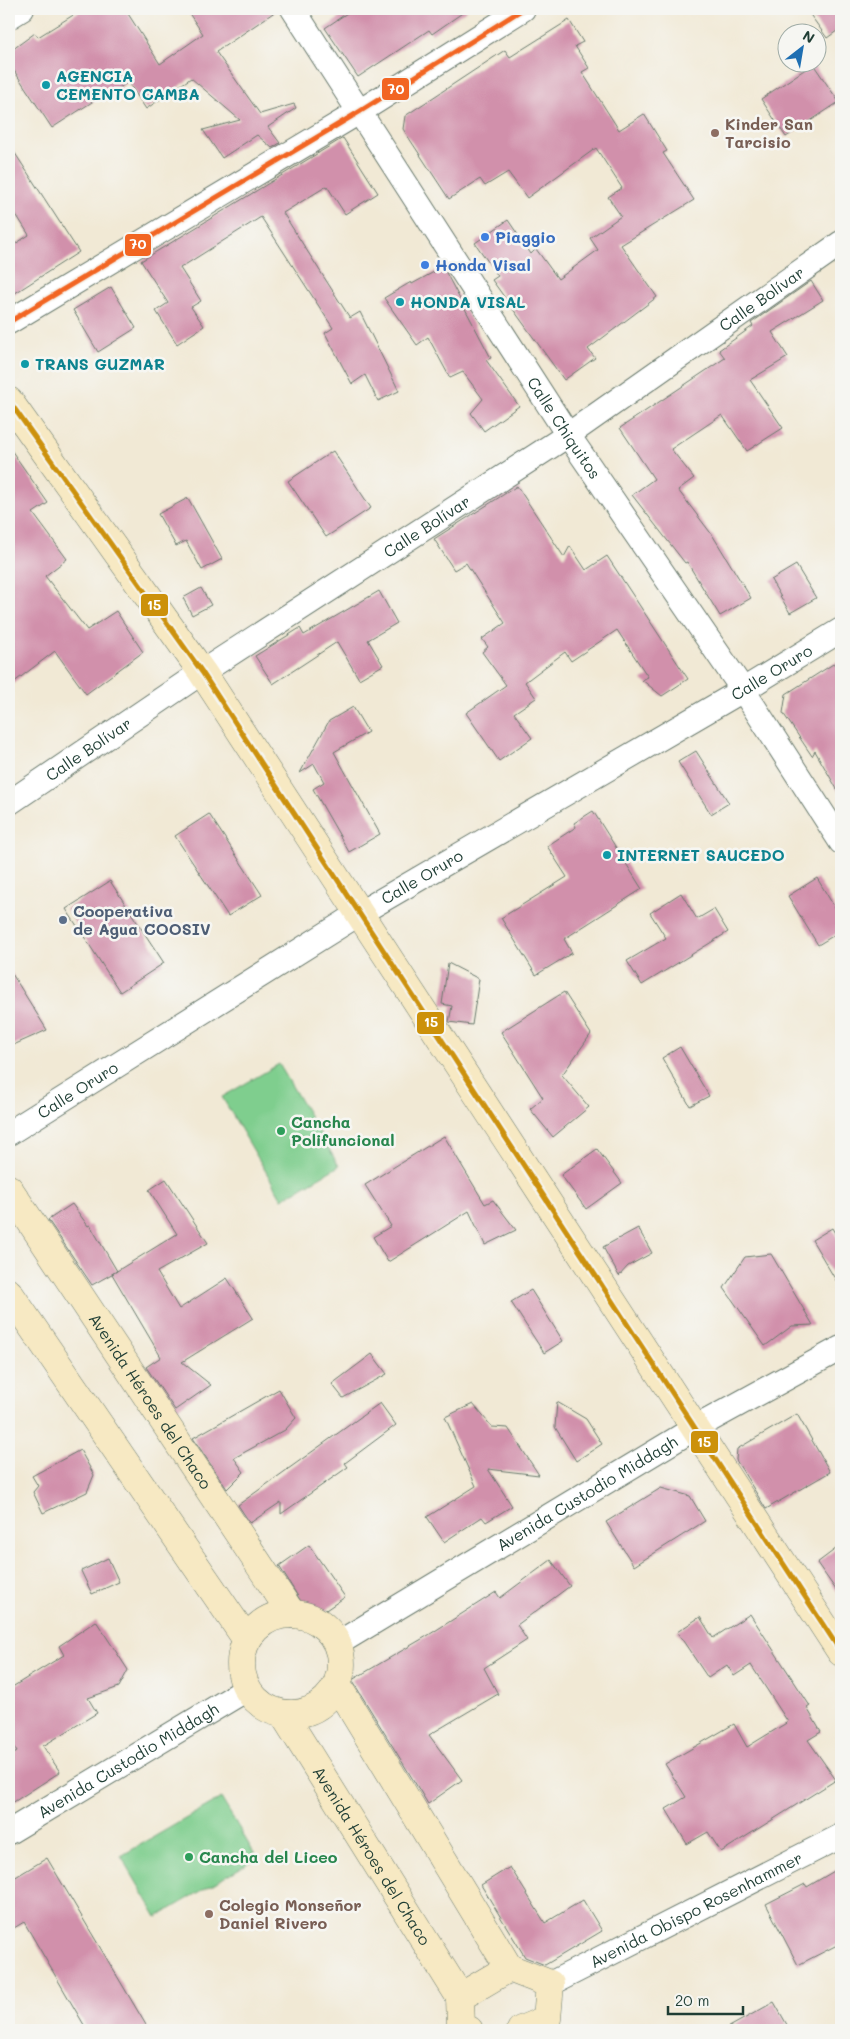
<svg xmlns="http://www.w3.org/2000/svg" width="850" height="2039" font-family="Mali,sans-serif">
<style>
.green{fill:#7fce8e;stroke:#4f8661}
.building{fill:#d190ab}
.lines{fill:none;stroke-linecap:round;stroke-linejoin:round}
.street-casing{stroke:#68796c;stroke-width:26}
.secondary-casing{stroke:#68796c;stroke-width:29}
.street{stroke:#fff;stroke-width:24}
.secondary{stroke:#f7e9c3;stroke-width:28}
.bus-1-casing{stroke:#f6f6f2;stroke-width:9}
.bus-2-casing{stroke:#f6f6f2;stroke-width:9}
.bus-1{stroke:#f26522;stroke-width:5}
.bus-2{stroke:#cc910a;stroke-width:5}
.culture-dot{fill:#0f9aa8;stroke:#f6f6f2;stroke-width:2}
.education-dot{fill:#8d6e63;stroke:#f6f6f2;stroke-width:2}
.shop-dot{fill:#3f7fe0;stroke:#f6f6f2;stroke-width:2}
.service-dot{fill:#5c6f8a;stroke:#f6f6f2;stroke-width:2}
.leisure-dot{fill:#2e9e5b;stroke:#f6f6f2;stroke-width:2}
.labels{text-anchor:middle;stroke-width:5;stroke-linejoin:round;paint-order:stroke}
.culture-label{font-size:16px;font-weight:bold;fill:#0d838f;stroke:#f6f6f2;text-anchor:start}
.education-label{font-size:16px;font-weight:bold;fill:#785e54;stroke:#f6f6f2;text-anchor:start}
.shop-label{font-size:16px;font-weight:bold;fill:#366cbe;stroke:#f6f6f2;text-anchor:start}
.street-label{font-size:16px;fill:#1f3d34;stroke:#f6f6f2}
.service-label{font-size:16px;font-weight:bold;fill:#4e5e75;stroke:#f6f6f2;text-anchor:start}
.leisure-label{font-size:16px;font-weight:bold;fill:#27864d;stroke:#f6f6f2;text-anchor:start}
.line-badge{stroke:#f6f6f2;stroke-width:2}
.badge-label{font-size:14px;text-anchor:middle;font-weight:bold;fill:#fff}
</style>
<rect width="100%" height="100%" fill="#f6f6f2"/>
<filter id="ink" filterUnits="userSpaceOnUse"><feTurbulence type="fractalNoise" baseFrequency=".02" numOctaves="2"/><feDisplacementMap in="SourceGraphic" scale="10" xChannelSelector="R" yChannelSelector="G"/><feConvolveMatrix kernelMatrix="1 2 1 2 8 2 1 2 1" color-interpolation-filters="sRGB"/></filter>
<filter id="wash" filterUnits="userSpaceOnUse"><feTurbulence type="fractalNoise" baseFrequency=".0096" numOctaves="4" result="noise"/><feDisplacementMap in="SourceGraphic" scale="20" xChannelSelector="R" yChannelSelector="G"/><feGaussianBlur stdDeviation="1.12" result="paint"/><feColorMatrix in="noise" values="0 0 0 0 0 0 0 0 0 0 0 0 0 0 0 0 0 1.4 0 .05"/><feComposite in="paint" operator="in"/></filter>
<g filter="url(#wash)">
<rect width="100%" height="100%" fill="#f1e9d5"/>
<path class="green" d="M279 1064 339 1166 282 1199 222 1097Z
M221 1798 257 1858 157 1917 121 1856Z"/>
<g id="blocks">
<path class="building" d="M83 9H125L160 64 203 34 186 9H279L216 52 260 114 294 104 296 108 268 127 280 143 272 148 257 135 222 158 203 130 240 120 191 78 146 109 128 82 110 94 109 91 52 128 9 63V52L35 33 38 37Z
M353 9H468L432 34 429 30 358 77 325 28Z
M806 9H841V28L827 38Z
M569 20 583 42 575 46 589 68 582 72 619 130 644 114 667 151 663 153 694 200 621 245 657 297 588 349 595 358 564 380 492 280 498 276 475 243 508 220 531 254 536 249 558 279 598 250 590 238 621 216 608 197 622 188 596 148 527 198 508 172 485 186 480 179 449 199 403 129 405 116 505 50 510 57Z
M813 64 839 102 786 137 761 99Z
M343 138 378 193 345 214 327 186 283 213 350 318 360 312 399 391 378 401 365 375 352 384 325 333 333 328 261 217 180 268 201 301 191 307 204 326 177 344 156 311 168 303 141 261Z
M9 144 79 252 9 297V248L29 235 9 203Z
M443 267 491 358 486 360 519 406 484 431 471 413 483 399 463 372 450 378 428 337 417 345 384 298 411 282 412 284Z
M811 281 823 300 772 332 788 357 750 380 783 428 747 451 722 415 671 449 694 478 678 490 713 536 751 598 720 616 687 562 685 563 632 495 654 479 620 428 725 358 719 350 753 326 751 323Z
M111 287 136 328 98 352 73 310Z
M9 447 48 503 33 513 67 559 45 576 87 630 116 611 143 652 86 694 55 651 9 686Z
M333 451 371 508 326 537 288 481Z
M517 486 564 557 570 546 586 570 607 556 688 679 662 696 642 680 648 677 617 630 571 661 565 652 525 682 536 698 514 713 532 738 499 761 466 713 506 685 482 652 488 647 482 639 505 623 466 563 454 570 434 539Z
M188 498 222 559 202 570 186 541 176 546 158 514Z
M796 565 816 598 790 613 771 580Z
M201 588 211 605 192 615 183 598Z
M379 591 397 623 368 640 383 665 359 679 337 642 273 684 255 656 300 628 304 635Z
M841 659V796L815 751 812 756 783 713 786 694Z
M353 707 368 732 334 752 380 834 349 852 313 789 324 782 314 764 300 773 329 721Z
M696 751 729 803 711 814 678 762Z
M593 811 642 889 564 939 572 953 536 975 501 918 567 877 547 846 576 827 574 823Z
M209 814 262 895 228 916 175 836Z
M817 878 841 918V931L818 945 788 896Z
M110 881 164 963 120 992 66 909Z
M681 893 697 919 714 909 728 932 642 985 627 961 666 938 650 913Z
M448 963 479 979 472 1025 449 1022 452 1006 442 1004Z
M9 969 47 1030 9 1047Z
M564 992 591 1034 562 1075 589 1107 553 1137 530 1109 543 1098 501 1032Z
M680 1047 709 1096 690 1106 662 1058Z
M444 1136 485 1204 493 1200 516 1230 485 1245 469 1211 388 1262 373 1237 391 1226 365 1185Z
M597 1149 622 1183 586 1209 561 1175Z
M166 1179 208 1243 157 1272 179 1309 227 1278 253 1318 182 1362 211 1385 175 1410 146 1367 161 1357 112 1274 177 1234 149 1190Z
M72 1204 88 1226 90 1225 117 1271 92 1285 48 1220Z
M638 1228 652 1253 628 1266 619 1276 603 1247Z
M832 1228 841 1244V1289L812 1240Z
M771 1254 813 1325 792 1326 765 1346 724 1288 745 1257Z
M531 1290 563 1341 544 1353 511 1302Z
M372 1354 387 1374 343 1398 332 1384Z
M279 1389 296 1418 285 1430 234 1458 244 1472 227 1489 193 1438Z
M557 1402 586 1419 602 1444 576 1461 555 1427Z
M380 1403 396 1425 345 1463 348 1467 281 1514V1502L250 1523 238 1505Z
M473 1404 492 1427 508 1428 539 1475 488 1469 512 1506 486 1522 482 1517 444 1542 427 1517 476 1486 445 1417Z
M797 1414 830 1472 766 1509 736 1460 737 1449Z
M80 1450 94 1475 87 1492 43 1513 33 1492 38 1486 32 1476Z
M661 1488 690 1496 705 1521 634 1566 606 1522Z
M309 1545 345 1597 320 1614 307 1611 279 1566Z
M841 1545V1597L817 1563Z
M108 1558 119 1582 92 1594 81 1571Z
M551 1560 570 1586 517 1625 527 1640 484 1668 498 1694 429 1735 462 1780 428 1804 352 1680 427 1636 496 1592 500 1598Z
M750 1614 810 1706 807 1708 821 1732 808 1740 836 1780 721 1852 708 1832 687 1844 666 1809 686 1797 665 1764 734 1724 747 1747 788 1722 751 1665 734 1676 727 1665 708 1678 677 1632 700 1617 713 1638Z
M96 1621 128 1670 119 1687 88 1698 97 1713 43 1746 60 1772 9 1805V1757L17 1752 9 1739V1689L64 1655 59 1646Z
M47 1858 149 2030H87L24 1922 9 1931V1881Z
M510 1867 545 1923 583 1900 602 1931 545 1965 525 1957 481 1885Z
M841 1867V1943L798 1965 766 1904 805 1884 807 1887Z
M774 2002 790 2030H724Z"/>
</g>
</g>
<g filter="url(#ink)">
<use href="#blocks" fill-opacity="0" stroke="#68796c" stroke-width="1"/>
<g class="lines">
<g class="street-casing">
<g id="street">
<path id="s1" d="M293 9 568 435 743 690 841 842"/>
<path d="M9 17 22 9"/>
<path d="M9 322 359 112 523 9"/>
<path id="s2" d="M9 803 202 672 568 435 841 243"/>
<path id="s3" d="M9 1133 360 913 743 690 841 630"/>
<path id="s4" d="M337 1644 695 1428 841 1348"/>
<path id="s5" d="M9 1832 247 1689"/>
<path id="s6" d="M550 1984 841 1836"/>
</g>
</g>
<g class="secondary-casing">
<g id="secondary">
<path d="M9 401 202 672 841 1652"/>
<path id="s7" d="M9 1189 292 1614"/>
<path d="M9 1293 247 1640"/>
<circle cx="291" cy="1664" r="50"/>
<path d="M337 1685 509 1968"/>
<path id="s8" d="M284 1715 460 1997"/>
<path d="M469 2030 461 2027 460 1997 509 1968 550 1984 547 2019 521 2030"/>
</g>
</g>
<use href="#street" class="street"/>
<use href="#secondary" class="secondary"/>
<g class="bus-1-casing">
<path id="bus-1" d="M9 322 359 112 523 9"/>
</g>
<g class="bus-2-casing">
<path id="bus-2" d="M9 401 202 672 841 1652"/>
</g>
<use href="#bus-1" class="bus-1"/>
<use href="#bus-2" class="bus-2"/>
</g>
</g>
<g class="culture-dot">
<circle cx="46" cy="85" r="5"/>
<circle cx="400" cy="302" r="5"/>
<circle cx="25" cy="364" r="5"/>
<circle cx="607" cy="855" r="5"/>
</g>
<g class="education-dot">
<circle cx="715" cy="133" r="5"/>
<circle cx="209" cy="1914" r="5"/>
</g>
<g class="shop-dot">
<circle cx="485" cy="237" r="5"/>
<circle cx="425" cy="265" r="5"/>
</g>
<circle class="service-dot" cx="63" cy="920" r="5"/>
<g class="leisure-dot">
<circle cx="281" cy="1131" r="5"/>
<circle cx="189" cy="1857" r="5"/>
</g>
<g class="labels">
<g class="culture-label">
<text x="56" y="82">AGENCIA<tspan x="56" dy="18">CEMENTO CAMBA</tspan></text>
<text x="410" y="308">HONDA VISAL</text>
<text x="35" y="370">TRANS GUZMAR</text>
<text x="617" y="861">INTERNET SAUCEDO</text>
</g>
<g class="education-label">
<text x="725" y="130">Kinder San<tspan x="725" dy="18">Tarcisio</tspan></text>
<text x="219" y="1911">Colegio Monseñor<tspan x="219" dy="18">Daniel Rivero</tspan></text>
</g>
<g class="shop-label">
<text x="495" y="243">Piaggio</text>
<text x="435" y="271">Honda Visal</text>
</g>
<g class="street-label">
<text dy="6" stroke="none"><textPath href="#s2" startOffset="906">Calle Bolívar</textPath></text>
<text dy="6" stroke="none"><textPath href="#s1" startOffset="499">Calle Chiquitos</textPath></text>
<text dy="6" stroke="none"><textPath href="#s2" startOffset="501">Calle Bolívar</textPath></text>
<text dy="6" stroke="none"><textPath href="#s3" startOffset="891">Calle Oruro</textPath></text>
<text dy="6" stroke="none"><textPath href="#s2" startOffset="96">Calle Bolívar</textPath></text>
<text dy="6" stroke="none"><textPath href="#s3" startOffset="486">Calle Oruro</textPath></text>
<text dy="6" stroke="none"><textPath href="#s3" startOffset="81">Calle Oruro</textPath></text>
<text dy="6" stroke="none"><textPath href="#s7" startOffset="255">Avenida Héroes del Chaco</textPath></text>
<text dy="6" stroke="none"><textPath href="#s4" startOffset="292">Avenida Custodio Middagh</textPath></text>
<text dy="6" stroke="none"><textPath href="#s5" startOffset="139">Avenida Custodio Middagh</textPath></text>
<text dy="6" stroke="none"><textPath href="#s8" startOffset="166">Avenida Héroes del Chaco</textPath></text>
<text dy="6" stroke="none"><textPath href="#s6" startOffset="164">Avenida Obispo Rosenhammer</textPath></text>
</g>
<g class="service-label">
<text x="73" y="917">Cooperativa<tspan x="73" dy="18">de Agua COOSIV</tspan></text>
</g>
<g class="leisure-label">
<text x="291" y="1128">Cancha<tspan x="291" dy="18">Polifuncional</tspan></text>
<text x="199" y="1863">Cancha del Liceo</text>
</g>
</g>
<g class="line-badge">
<rect x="381" y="77" width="29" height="24" rx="5" fill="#f26522"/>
<rect x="124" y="233" width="28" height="24" rx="5" fill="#f26522"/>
<rect x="140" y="593" width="29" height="24" rx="5" fill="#cc910a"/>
<rect x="416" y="1011" width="29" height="24" rx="5" fill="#cc910a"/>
<rect x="690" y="1430" width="29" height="24" rx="5" fill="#cc910a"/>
</g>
<g class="badge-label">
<text x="396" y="94">70</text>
<text x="138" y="249">70</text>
<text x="154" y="610">15</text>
<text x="431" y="1027">15</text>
<text x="704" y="1447">15</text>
</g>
<rect width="850" height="2039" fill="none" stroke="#f6f6f2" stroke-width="30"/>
<g transform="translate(802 48) rotate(31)"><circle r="24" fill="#f6f6f2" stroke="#a0aca6"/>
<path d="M0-4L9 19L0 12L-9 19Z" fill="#1f6fb2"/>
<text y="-8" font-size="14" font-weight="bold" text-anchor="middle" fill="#1f3d34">N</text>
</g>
<path d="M668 2006v8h75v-8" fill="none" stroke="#1f3d34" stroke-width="2.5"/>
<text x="675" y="2006" font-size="15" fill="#1f3d34" stroke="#f6f6f2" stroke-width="4" paint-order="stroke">20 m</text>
</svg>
